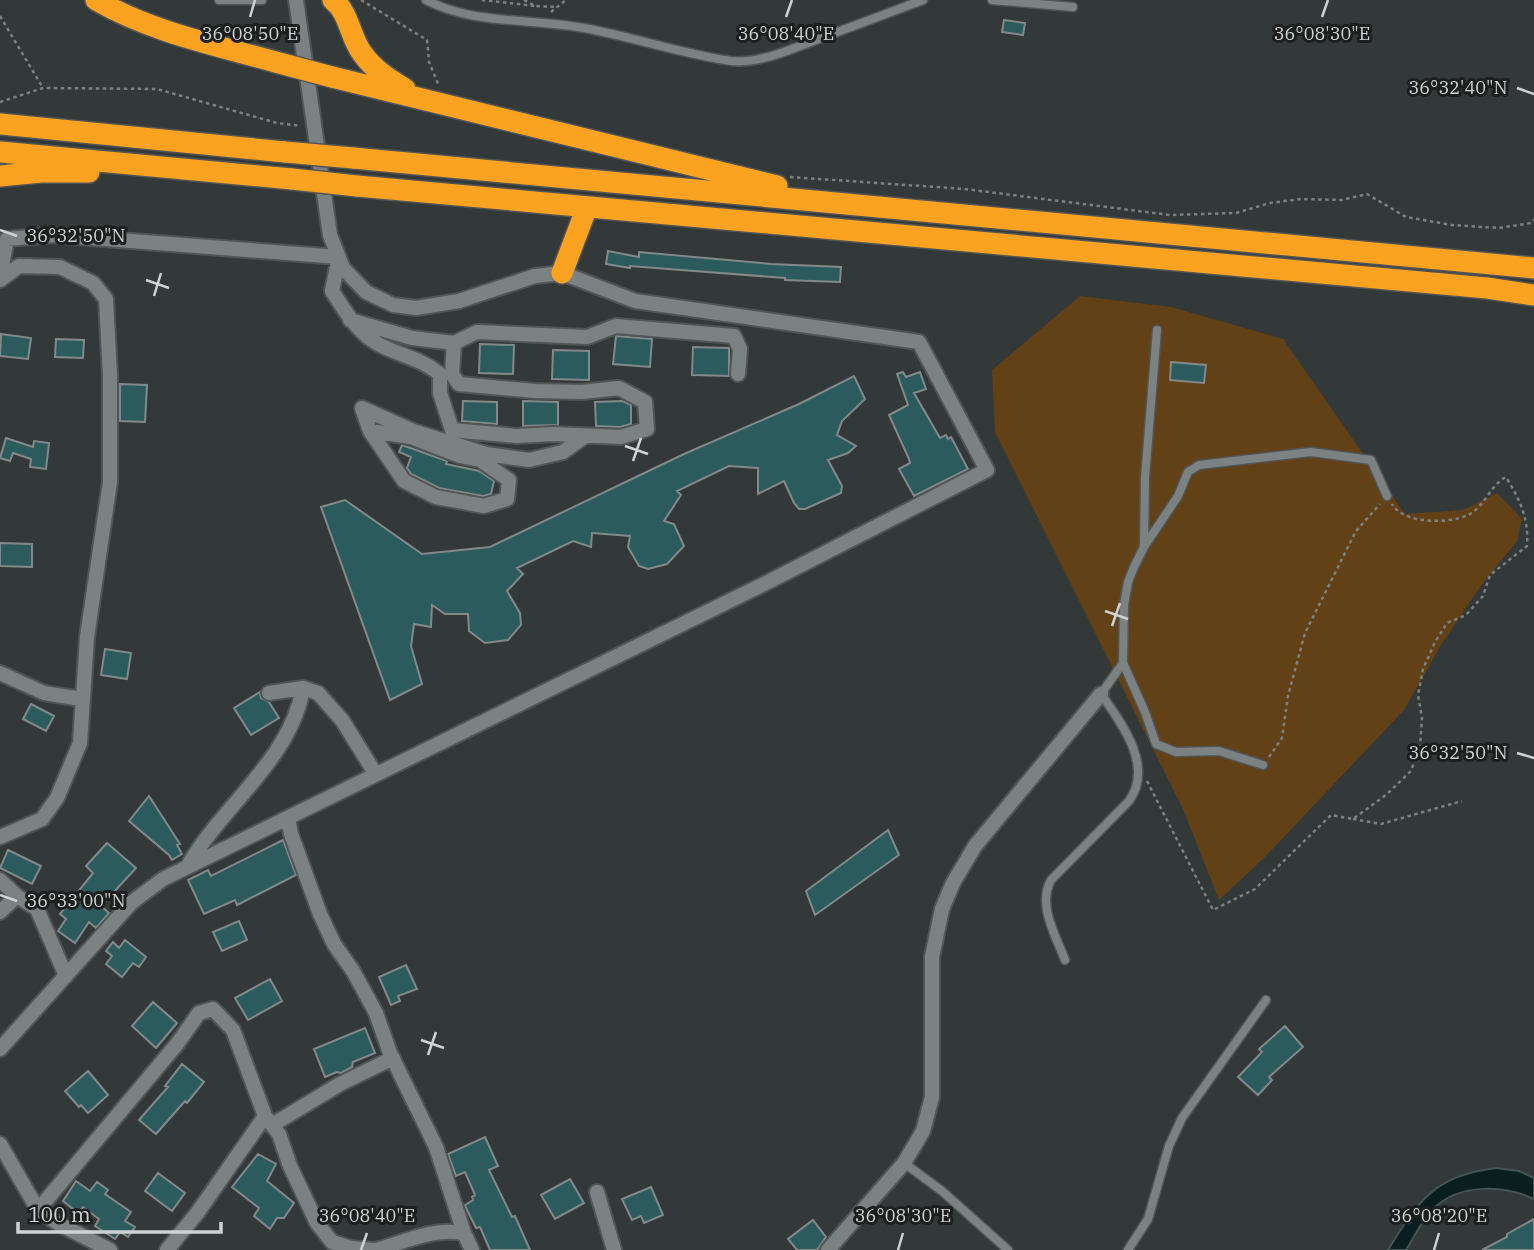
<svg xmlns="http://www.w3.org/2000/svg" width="1534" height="1250" font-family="'IBM Plex Serif',serif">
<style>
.green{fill:#634116}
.water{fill:#0a1e1f;stroke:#455455;stroke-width:2}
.building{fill:#2c5b5e;stroke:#838989;stroke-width:2}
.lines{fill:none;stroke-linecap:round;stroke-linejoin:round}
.lane-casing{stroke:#515555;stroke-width:11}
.street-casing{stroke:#515555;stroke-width:18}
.highway-casing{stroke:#515555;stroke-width:24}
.path{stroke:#7d8181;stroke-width:2.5;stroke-dasharray:3.5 3.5;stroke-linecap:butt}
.lane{stroke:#7c8282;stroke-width:8}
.street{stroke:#7c8282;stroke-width:14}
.highway{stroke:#fca221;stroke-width:21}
.highway-bridge-casing{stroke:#515555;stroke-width:24;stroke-linecap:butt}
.highway-bridge{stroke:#fca221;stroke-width:21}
.ticks{fill:none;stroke:#cfd2d2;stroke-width:2.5}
.ticks-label{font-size:18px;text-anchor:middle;fill:#cfd2d2;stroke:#1d1f1f;stroke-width:6;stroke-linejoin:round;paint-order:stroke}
</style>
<rect width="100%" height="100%" fill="#333838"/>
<path class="green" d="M1080 296 1171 307 1283 339 1405 514 1463 510 1497 493 1522 519 1517 541 1480 587 1441 645 1404 710 1264 858 1219 900 1183 809 995 432 992 370Z"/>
<path class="water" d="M1496 1168 1519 1171 1534 1178V1199C1504 1185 1460 1183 1434 1208 1422 1219 1415 1236 1406 1250H1388C1419 1200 1434 1176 1496 1168Z"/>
<path class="building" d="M1004 20 1025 23 1023 35 1002 32Z
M608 251 639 257V252L771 264 841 267 840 282 785 280V278L630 266V268L606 264Z
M1 334 31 338 28 359 0 356Z
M616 336 652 339 650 367 613 364Z
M56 339 84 340 83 358 55 357Z
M480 344 514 345 513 374 479 373Z
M693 347 729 348V376L692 375Z
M553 350 589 351V380L552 379Z
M1171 362 1206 365 1204 383 1170 380Z
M903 372 906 377 920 372 926 389 914 393 940 438 946 435 948 439 951 437 968 469 914 496 899 469 910 463 909 459 889 415 908 405 897 374Z
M854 376 865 399 842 421 837 435 856 446 848 453 828 460 842 486 841 493 805 509H799L794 503 784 481 758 494V468L729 466 677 491 681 495 664 521 674 524 684 546 667 564 648 569 639 566 628 547 630 536 592 533 591 547 573 541 517 568 523 574 507 591 520 613 521 625 508 640 485 643 469 631 468 614H445L432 605 431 627 414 624 411 646 422 684 390 700 321 507 345 500 422 554 490 547 684 454 799 404Z
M120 384 147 385 145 422 120 421Z
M463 401 497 402V424L462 421Z
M523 401 558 402V425L523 426Z
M623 401 631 405V424L620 427 596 426 595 402Z
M6 438 33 447 34 441 49 443 46 469 30 467 31 459 13 453 10 461 0 458Z
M402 445 447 461 446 464 479 471 494 481 491 494 483 496 439 488 411 474 407 468 411 457 399 452Z
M0 543 32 544V567L0 566Z
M105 649 131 653 127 679 101 675Z
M260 692 261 698 269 702 279 718 251 735 234 708Z
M31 704 54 716 46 731 23 719Z
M149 796 180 844 177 845 182 854 172 860 169 855 129 821Z
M888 830 899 855 815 915 806 891Z
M283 840 296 875 237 905 235 900 204 914 188 880 208 870 211 876Z
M107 843 136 868 101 906 109 913 96 928 89 922 75 943 58 931 66 919 60 914 93 873 86 866Z
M8 850 41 866 32 884 0 868Z
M239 921 247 940 222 951 213 932Z
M125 940 146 957 139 967 133 963 122 977 106 964 112 956 106 951 113 942 119 948Z
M406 965 417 989 398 996 400 1001 391 1005 379 977Z
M270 979 282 1001 248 1020 235 998Z
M153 1002 177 1023 156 1048 132 1026Z
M1285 1026 1303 1047 1269 1077 1272 1080 1258 1095 1238 1077 1262 1052 1259 1049Z
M365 1028 375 1053 353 1062 352 1067 341 1073 337 1072 325 1077 314 1049Z
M182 1064 204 1082 187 1103 185 1101 156 1134 139 1120 168 1087 165 1086Z
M88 1071 108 1095 88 1113 81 1105 79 1107 65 1091Z
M485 1137 498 1166 489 1170 512 1217 515 1216 530 1250H490L480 1227 476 1228 465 1206V1205L473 1200 472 1197 475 1195 465 1172 456 1176 448 1154Z
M258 1154 276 1164 267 1181 294 1203 284 1218H277L270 1229 254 1216 259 1208 232 1187Z
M158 1173 185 1193 172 1211 145 1191Z
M570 1179 584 1203 555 1219 541 1195Z
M76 1181 90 1191 97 1182 108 1190 105 1194 131 1212 125 1221 135 1227 128 1237 120 1232 115 1239 95 1226 99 1219 83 1207 78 1213 63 1201Z
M651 1187 663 1215 644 1223 641 1216 632 1220 622 1199Z
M1534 1219V1250H1482L1507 1237V1234Z
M813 1220 826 1237 817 1250H797L788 1239Z"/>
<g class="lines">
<g class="lane-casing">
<path id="lane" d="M219 0H262
M426 0C474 25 531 18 584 28 633 37 682 54 731 61 749 63 767 58 784 52L923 0
M992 0 1073 7
M1144 547 1145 477 1157 330
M1123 663 1145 712 1156 744 1176 752 1219 751 1263 765
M1065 960C1056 936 1037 905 1051 880L1129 801C1154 766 1122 724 1101 694L1123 663 1124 605 1128 582 1134 567 1144 547 1178 496 1188 472 1199 465 1311 452 1371 460 1387 496
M904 1163 942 1191 1008 1250
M1128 1250 1148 1219 1169 1146 1182 1118 1266 1000"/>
</g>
<g class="street-casing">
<path id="street" d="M0 276 7 239 53 235 339 257 332 291C345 311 358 334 380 345 403 357 418 357 440 374V393L452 430 517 436 553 434 621 437 647 429 645 402 619 388 582 392 535 391 459 384 452 374 454 343 412 338 350 320
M0 280 19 266 60 267 93 283 106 299 110 376V482L87 637 80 743 57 798 42 819 0 837
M454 343 477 332 587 337 616 326 734 336 740 349 738 374
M370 431 411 437 460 456 480 460 509 480 507 499 484 506 436 497 404 481 370 431 362 408 413 431 486 454 529 460 563 452 585 436
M0 673 44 693 81 699
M269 693 303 688
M288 818 291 834 320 914 334 944 353 971 376 1013 390 1053 436 1147 464 1233
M189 864C223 805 291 759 303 688L318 693 342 720 375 773
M0 880 17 896 37 909 66 976
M0 912 17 896
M0 1049 131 903 163 879 766 583 987 470 919 342 635 301 562 273 535 276 459 301 416 308 393 305 366 292 343 268 330 235 296 0
M272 1125 340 1084 393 1058
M0 1144 38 1210 59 1224 110 1250
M597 1192 614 1250
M38 1210 177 1044 199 1013 213 1009 233 1030 265 1116 279 1134 290 1166 317 1223 332 1242 351 1248 374 1250
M167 1250 198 1212 265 1116
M376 1250C404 1242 435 1227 464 1233L472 1250
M828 1250 904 1163 923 1131 932 1097V957L942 909 953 883 975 846 1101 694"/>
</g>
<g class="highway-casing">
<path id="highway" d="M96 0C153 33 220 46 283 64
M333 0C349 12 350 37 362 53 373 69 389 79 405 89
M332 77 777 186
M0 124 285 152
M0 152 292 179
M353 158 1534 268
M0 176 41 172H89
M357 186 1487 288 1534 295
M562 273 587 207"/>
</g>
<path class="path" d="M361 0 427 40 429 62 439 86
M482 0 535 6
M524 0 535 6 557 7
M551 12 566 0
M0 16 43 88
M0 102 43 88 157 89 277 123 301 126
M790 177 965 189 1170 215 1236 213 1270 203 1301 199 1342 200 1367 194 1406 217 1452 225 1499 228 1531 223 1534 220
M1269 757 1282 738 1288 696 1305 633 1356 531 1380 504
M1147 781 1213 910 1255 889 1331 815 1353 819 1386 795 1411 771 1420 746 1422 718 1418 695 1423 669 1435 642 1447 623 1466 615 1483 596 1490 575 1527 546C1529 519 1520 500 1506 477 1490 485 1485 507 1468 515 1449 524 1403 524 1392 504
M1353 819 1381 824 1462 801"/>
<use href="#lane" class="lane"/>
<use href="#street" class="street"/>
<use href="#highway" class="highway"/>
<g class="highway-bridge-casing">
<path id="highway-bridge" d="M283 64 332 77
M285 152 353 158
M292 179 357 186"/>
</g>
<use href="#highway-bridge" class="highway-bridge"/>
</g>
<path class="ticks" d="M250 17 255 0M786 17 792 0M1322 17 1328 0M1517 88 1534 94M0 230 17 236M146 280 169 288M154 296 161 273M625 446 648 454M633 461 641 438M1105 611 1128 619M1112 626 1120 603M1517 753 1534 758M0 895 17 901M421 1040 444 1048M428 1055 436 1032M361 1250 367 1233M898 1250 903 1233M1434 1250 1439 1233"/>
<g class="ticks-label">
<text x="250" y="40">36°08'50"E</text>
<text x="786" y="40">36°08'40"E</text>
<text x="1322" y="40">36°08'30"E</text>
<text x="1458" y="94">36°32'40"N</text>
<text x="76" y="242">36°32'50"N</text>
<text x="1458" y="759">36°32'50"N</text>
<text x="76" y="907">36°33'00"N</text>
<text x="367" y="1222">36°08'40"E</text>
<text x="903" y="1222">36°08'30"E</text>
<text x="1439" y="1222">36°08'20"E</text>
</g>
<path d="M18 1222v10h203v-10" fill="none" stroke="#cfd2d2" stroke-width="3.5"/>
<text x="28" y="1222" font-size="21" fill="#cfd2d2" stroke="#1d1f1f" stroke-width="5" paint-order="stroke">100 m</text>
</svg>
